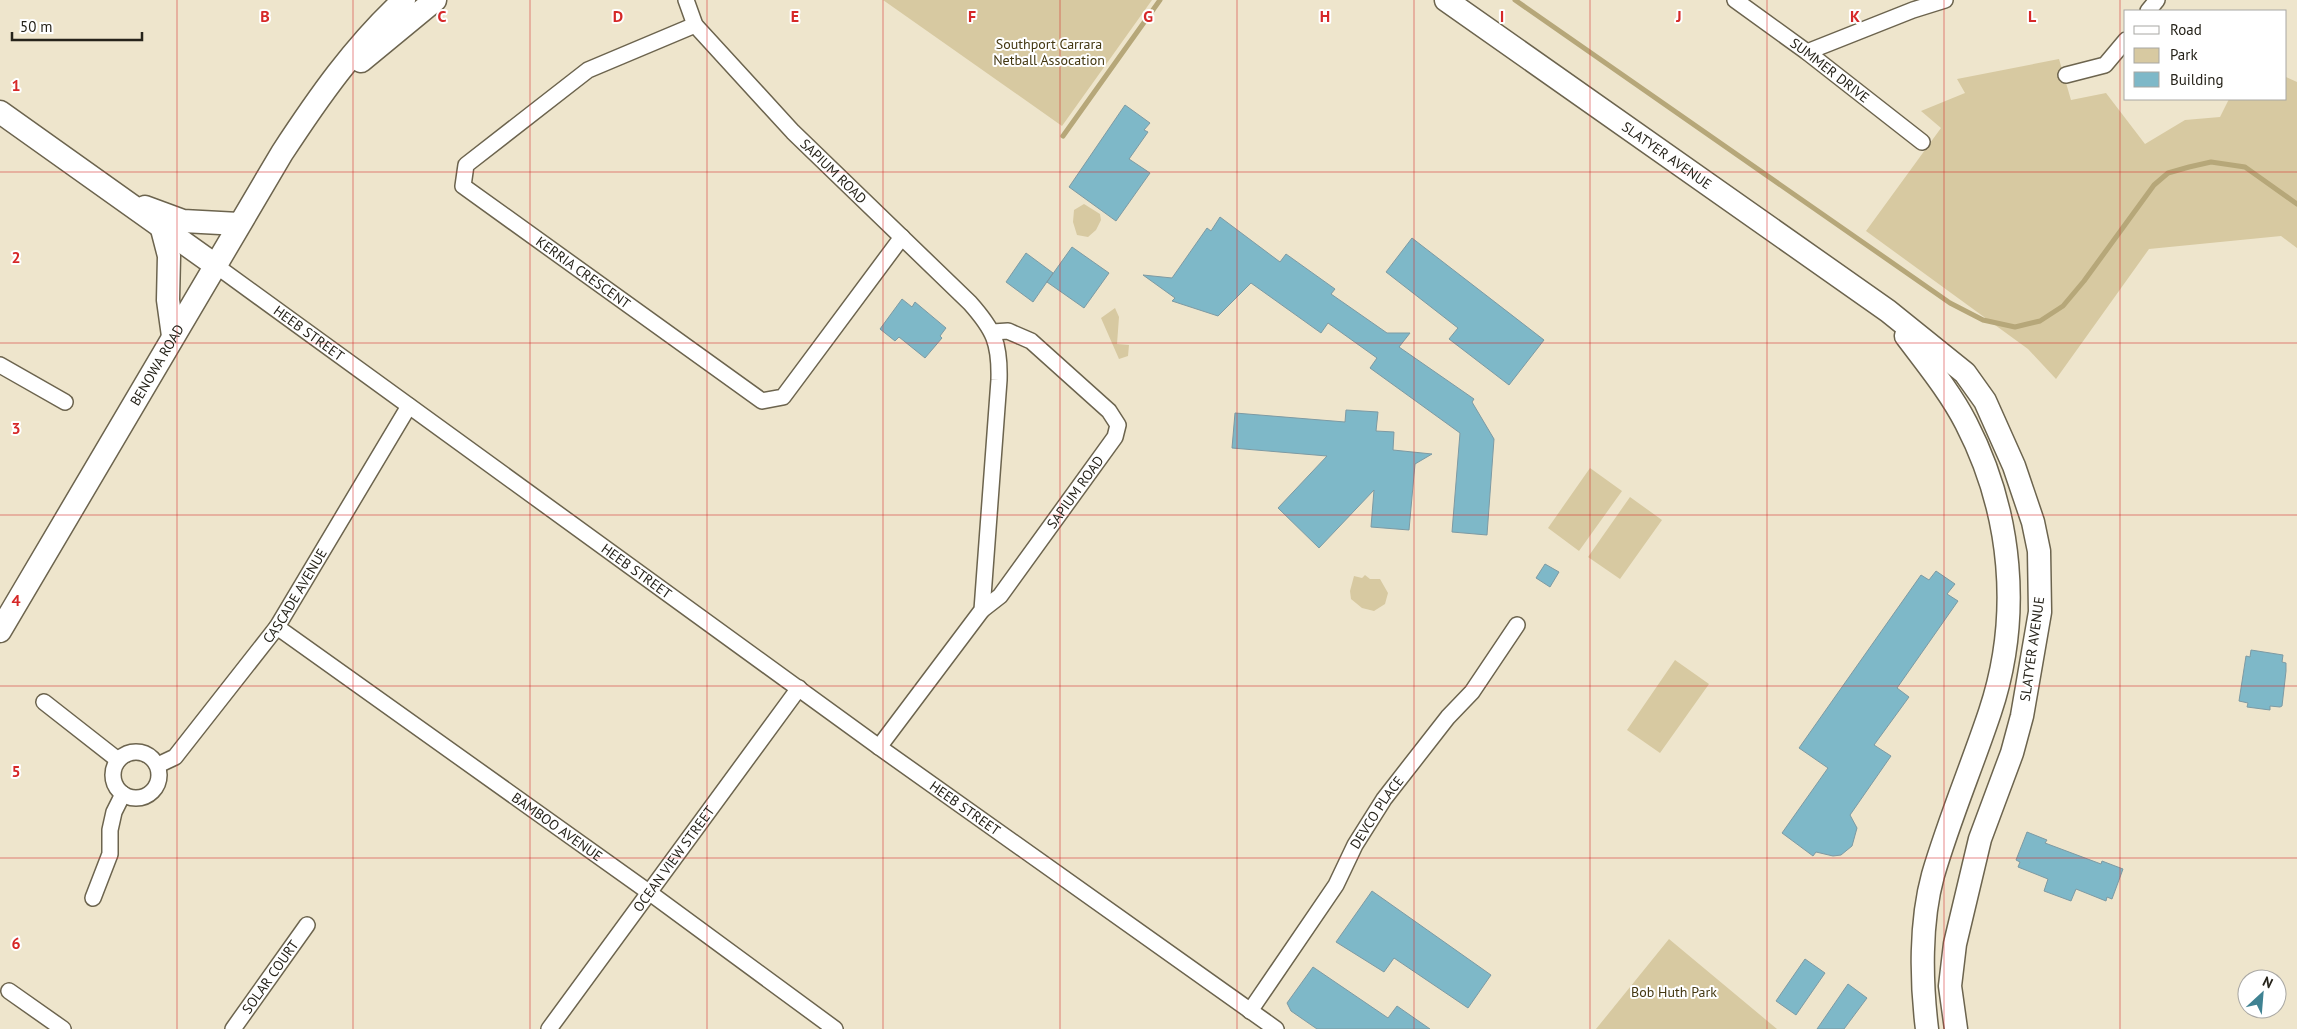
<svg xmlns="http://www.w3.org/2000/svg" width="2297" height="1029" font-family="'PT Sans',sans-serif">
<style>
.green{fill:#d7c9a1}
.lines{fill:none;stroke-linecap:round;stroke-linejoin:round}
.stream{stroke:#b6a779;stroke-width:5}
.building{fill:#7eb8c8;stroke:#7d9aa3}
.street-casing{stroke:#6c644e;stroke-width:18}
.secondary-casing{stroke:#6c644e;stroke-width:25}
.street{stroke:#fff;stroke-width:15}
.secondary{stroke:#fff;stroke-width:22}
.grid{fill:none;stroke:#d62828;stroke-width:1;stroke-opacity:0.55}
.labels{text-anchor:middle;stroke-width:4;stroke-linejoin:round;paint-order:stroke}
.park-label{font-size:14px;fill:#433711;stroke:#fff}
.street-label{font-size:14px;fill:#26231a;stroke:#fff}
.grid-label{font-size:16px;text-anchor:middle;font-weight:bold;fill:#d62828;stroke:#fff;stroke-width:4;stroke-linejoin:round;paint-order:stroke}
</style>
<rect width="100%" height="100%" fill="#eee5cc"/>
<path class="green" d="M883 0H1152L1062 126Z
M2059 59 2071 100 2106 93 2145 144 2185 120 2220 117 2229 99H2286V77L2297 82V248L2281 236 2149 249 2056 379 2028 349 1866 231 1941 128 1921 111 1965 93 1957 79Z
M1084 204 1100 214 1101 220 1096 230 1088 237 1077 235 1073 222 1074 210Z
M1115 308 1119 317 1117 344 1129 345 1128 356 1119 359 1101 318Z
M1590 468 1622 491 1579 551 1548 528Z
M1630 497 1662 520 1620 579 1588 557Z
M1365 575 1370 579H1380L1388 593 1385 604 1374 611 1362 608 1351 599 1350 591 1354 576 1362 578Z
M1675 660 1709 684 1660 753 1627 730Z
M1669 939 1777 1029H1596Z"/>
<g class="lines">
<path class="stream" d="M1515 0 1950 303 1983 320 2015 327 2040 321 2063 306 2084 281 2154 185 2168 173 2189 167 2211 162 2245 167 2297 204
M1063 136 1160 0"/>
</g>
<path class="building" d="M1125 105 1150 123 1144 130 1148 132 1129 159 1150 173 1116 221 1069 187Z
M1220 217 1280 262 1286 254 1335 289 1331 294 1387 333H1410L1399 347 1474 399 1472 402 1494 439 1487 535 1452 532 1460 433 1370 368 1377 358 1328 323 1321 333 1251 283 1218 316 1172 301 1175 298 1143 275 1172 278 1207 228 1211 231Z
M1412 238 1544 340 1509 385 1449 339 1458 328 1386 272Z
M1072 247 1109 273 1084 308 1047 282Z
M1026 253 1053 273 1033 302 1006 282Z
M902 299 912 307 915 302 946 328 940 336 942 338 925 358 899 337 895 341 880 329Z
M1346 410 1378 412 1376 431 1394 432 1393 450 1432 454 1415 464 1409 530 1371 527 1374 490 1319 548 1278 508 1327 456 1232 448 1235 413 1345 422Z
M1545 564 1559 572 1550 587 1536 578Z
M1936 571 1955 584 1947 594 1958 601 1897 688 1909 697 1874 745 1891 756 1850 815 1857 828 1852 846 1841 855 1833 856 1816 852 1813 856 1782 833 1828 768 1799 748 1921 575 1929 580Z
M2251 650 2283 655 2282 662 2286 663V671L2282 706 2280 707 2270 706V710L2247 707 2248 703 2239 701 2246 656 2250 657Z
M2027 832 2047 840 2045 843 2101 864 2102 861 2123 869 2112 899 2107 897 2106 901 2076 889 2071 901 2044 891 2048 879 2018 867 2020 862 2016 860Z
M1372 891 1491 975 1468 1008 1394 958 1384 972 1336 942Z
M1805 959 1825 973 1796 1015 1776 1001Z
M1313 967 1388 1018 1397 1006 1430 1029H1317L1291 1011 1287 1003Z
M1848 984 1867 998 1844 1029H1817Z"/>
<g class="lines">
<g class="street-casing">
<g id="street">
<path id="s1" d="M686 0 695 25 793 132 970 303C994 330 1000 343 999 380L982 610 879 747"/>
<path id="s2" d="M1735 0 1807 52 1922 142"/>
<path d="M2148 11 2157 0"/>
<path id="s3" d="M695 25 588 70 466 165 463 186 762 401 783 397 902 237"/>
<path d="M1807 52 1913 10 1945 0"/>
<path d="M2066 75 2105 65 2126 40"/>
<path id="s4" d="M215 265 879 747 1276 1029"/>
<path d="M0 365 65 402"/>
<path id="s5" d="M982 610 1000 596 1115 437 1118 425 1109 411 1031 341 1008 331 993 332"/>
<path id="s6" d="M277 627 650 893 835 1029"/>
<path d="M44 702 118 760"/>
<circle cx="136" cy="775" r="23"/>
<path id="s7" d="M158 765 175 757 277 627 409 406"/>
<path d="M93 898 110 854V830L114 812 123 794"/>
<path d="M9 991 63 1029"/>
<path id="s8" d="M1250 1011 1336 885 1355 845 1384 799 1448 717 1472 692 1517 625"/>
<path id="s9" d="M233 1029 307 925"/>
<path id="s10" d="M549 1029 799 688"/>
</g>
</g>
<g class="secondary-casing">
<g id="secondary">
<path id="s11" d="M1446 0 1888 311 1965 373 1985 401 2014 466 2033 522 2039 551 2040 612 2022 716 2012 753 1980 839 1955 944 1950 986 1956 1029"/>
<path d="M361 61 435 0"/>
<path d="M0 112 215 265"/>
<path d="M145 207 183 221 239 224"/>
<path d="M162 229 169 256 168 300 173 336"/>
<path d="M1906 336C1927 364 1950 392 1966 423 2012 512 2022 616 1990 712 1972 766 1949 820 1933 875 1920 922 1921 981 1927 1029"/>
<path id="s12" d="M0 631 282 153C318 98 355 45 404 0"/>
</g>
</g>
<use href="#street" class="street"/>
<use href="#secondary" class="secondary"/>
</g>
<path class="grid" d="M177 0V1029M353 0V1029M530 0V1029M707 0V1029M883 0V1029M1060 0V1029M1237 0V1029M1414 0V1029M1590 0V1029M1767 0V1029M1944 0V1029M2120 0V1029M0 172H2297M0 343H2297M0 515H2297M0 686H2297M0 858H2297"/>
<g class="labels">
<g class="park-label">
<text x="1049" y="49">Southport Carrara<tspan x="1049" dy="16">Netball Assocation</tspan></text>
<text x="1674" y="997">Bob Huth Park</text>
</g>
<g class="street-label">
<text dy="5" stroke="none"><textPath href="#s2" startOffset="118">SUMMER DRIVE</textPath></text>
<text dy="5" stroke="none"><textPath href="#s11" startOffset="270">SLATYER AVENUE</textPath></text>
<text dy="5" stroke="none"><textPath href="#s1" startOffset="228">SAPIUM ROAD</textPath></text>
<text dy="5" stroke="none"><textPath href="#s3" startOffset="440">KERRIA CRESCENT</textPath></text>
<text dy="5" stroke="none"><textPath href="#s4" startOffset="116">HEEB STREET</textPath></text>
<text dy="5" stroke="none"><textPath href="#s12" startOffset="309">BENOWA ROAD</textPath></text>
<text dy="5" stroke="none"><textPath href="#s5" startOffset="151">SAPIUM ROAD</textPath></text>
<text dy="5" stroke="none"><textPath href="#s4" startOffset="521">HEEB STREET</textPath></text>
<text dy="5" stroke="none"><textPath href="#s7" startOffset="220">CASCADE AVENUE</textPath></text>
<text transform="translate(2032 649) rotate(-82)" y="5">SLATYER AVENUE</text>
<text dy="5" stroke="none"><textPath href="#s4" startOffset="926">HEEB STREET</textPath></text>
<text dy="5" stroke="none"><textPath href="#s8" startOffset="236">DEVCO PLACE</textPath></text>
<text dy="5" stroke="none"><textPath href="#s6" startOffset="344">BAMBOO AVENUE</textPath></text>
<text dy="5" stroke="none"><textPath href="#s10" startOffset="211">OCEAN VIEW STREET</textPath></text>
<text dy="5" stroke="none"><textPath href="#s9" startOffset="64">SOLAR COURT</textPath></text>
</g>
</g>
<g class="grid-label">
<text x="265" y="22">B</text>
<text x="442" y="22">C</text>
<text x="618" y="22">D</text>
<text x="795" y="22">E</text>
<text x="972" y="22">F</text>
<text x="1148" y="22">G</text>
<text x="1325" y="22">H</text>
<text x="1502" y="22">I</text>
<text x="1679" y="22">J</text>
<text x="1855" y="22">K</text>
<text x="2032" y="22">L</text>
<text x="16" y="91">1</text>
<text x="16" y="263">2</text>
<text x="16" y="434">3</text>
<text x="16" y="606">4</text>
<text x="16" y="777">5</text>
<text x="16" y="949">6</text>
</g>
<rect x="2124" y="10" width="162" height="90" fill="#ffffff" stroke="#a8a7a3"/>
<rect x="2134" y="26" width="25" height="8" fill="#ffffff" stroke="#a8a7a3"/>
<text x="2170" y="35" font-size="15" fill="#26231a">Road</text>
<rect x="2134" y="48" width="25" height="15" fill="#d7c9a1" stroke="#a8a7a3"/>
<text x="2170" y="60" font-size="15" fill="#26231a">Park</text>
<rect x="2134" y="72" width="25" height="15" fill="#7eb8c8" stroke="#a8a7a3"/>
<text x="2170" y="85" font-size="15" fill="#26231a">Building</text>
<g transform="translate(2262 994) rotate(26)"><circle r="24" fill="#ffffff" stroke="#a8a7a3"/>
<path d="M0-4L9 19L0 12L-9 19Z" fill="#3f8292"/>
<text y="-8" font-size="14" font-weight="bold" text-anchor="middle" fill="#26231a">N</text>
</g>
<path d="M12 32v8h130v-8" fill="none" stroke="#26231a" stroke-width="2.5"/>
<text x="20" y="32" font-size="15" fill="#26231a" stroke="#ffffff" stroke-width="4" paint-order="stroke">50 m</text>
</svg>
